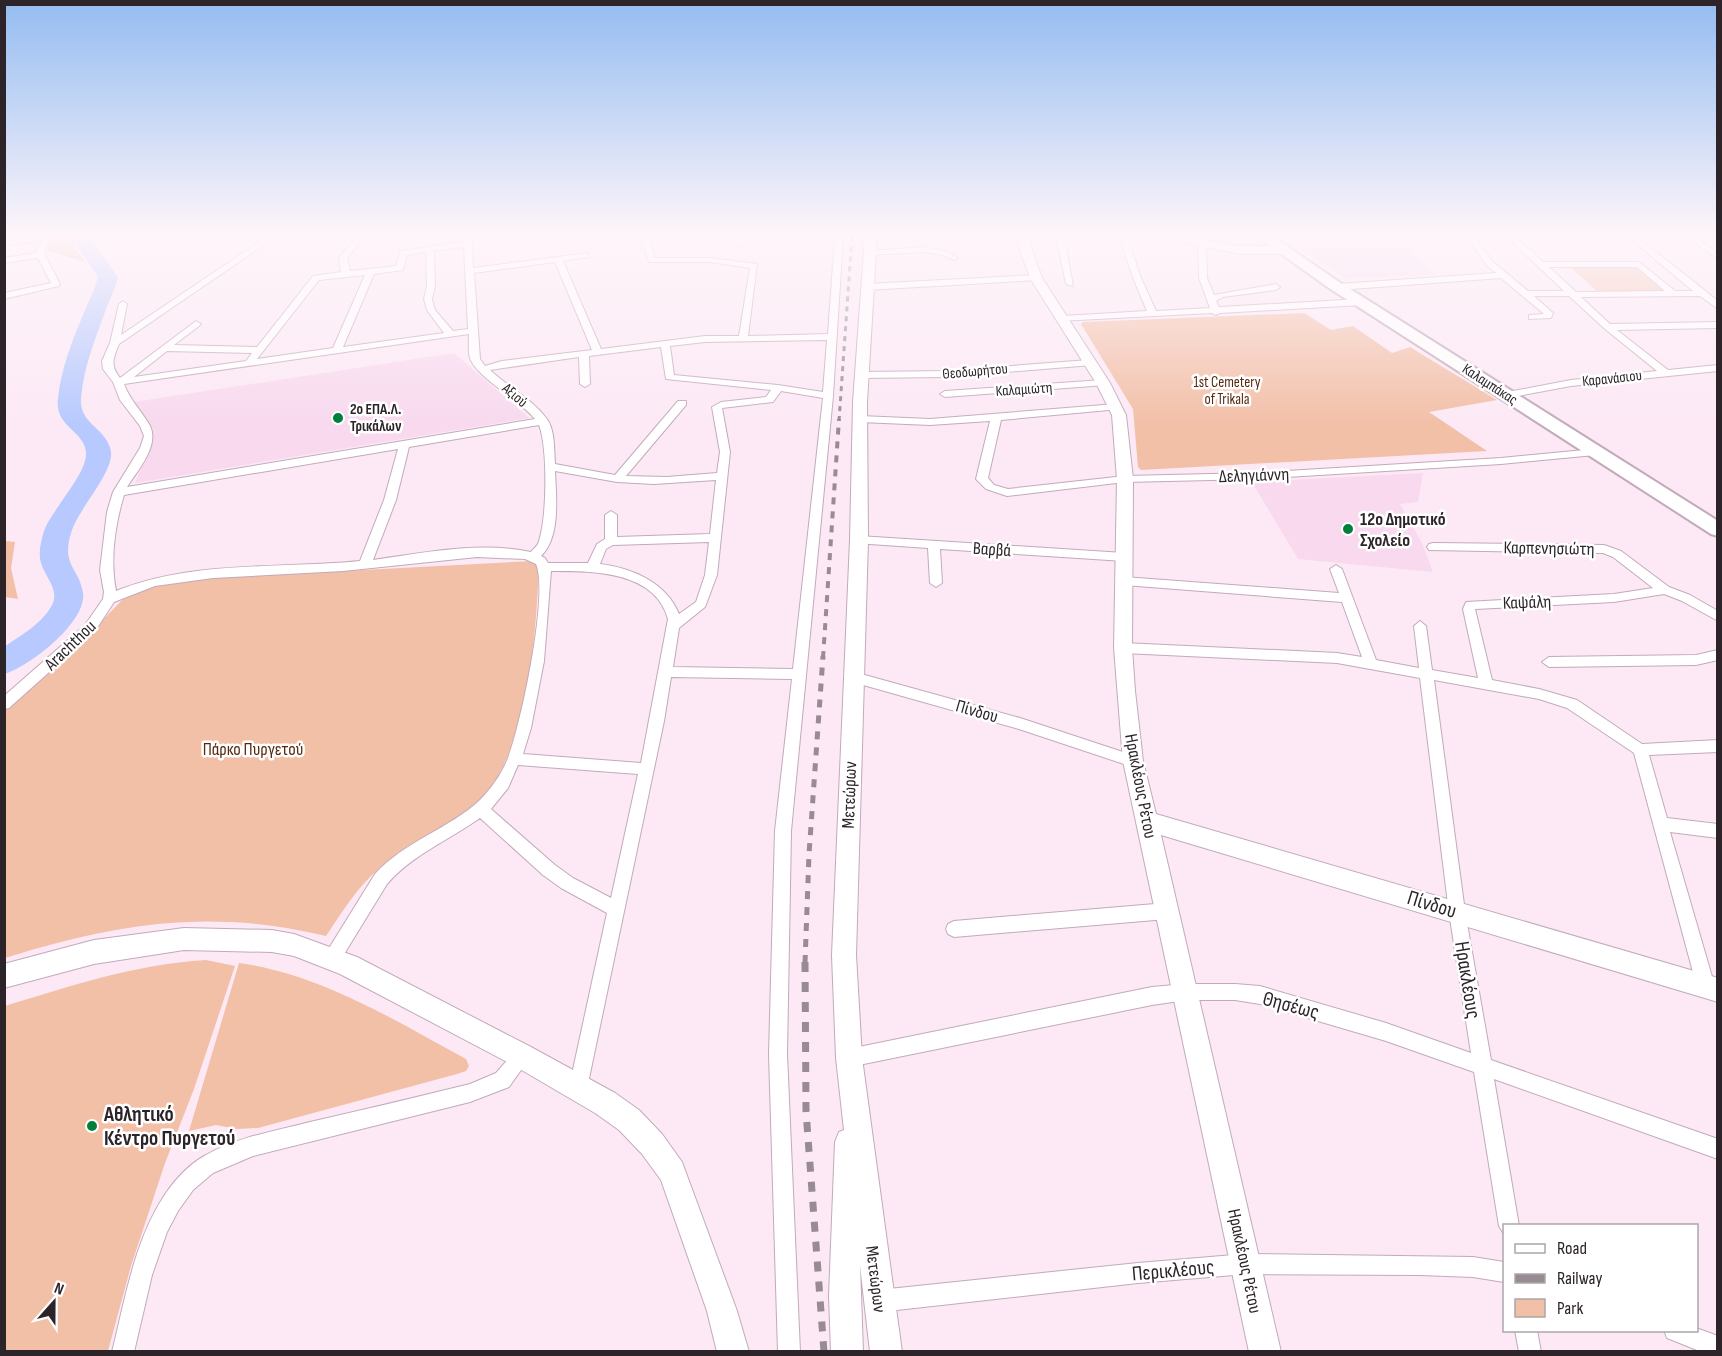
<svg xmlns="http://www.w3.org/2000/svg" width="1722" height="1356" font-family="'Sofia Sans Condensed',sans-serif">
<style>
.built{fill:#f8d9ee}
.green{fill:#f2bfa7}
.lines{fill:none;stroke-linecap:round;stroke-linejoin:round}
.river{fill:#b7c9fe;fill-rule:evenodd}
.street-casing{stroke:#c2aaba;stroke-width:2}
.secondary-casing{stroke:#c2aaba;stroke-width:2}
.primary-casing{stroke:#c2aaba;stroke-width:4}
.street{fill:#fff;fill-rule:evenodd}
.secondary{fill:#fff;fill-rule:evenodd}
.primary{fill:#fff;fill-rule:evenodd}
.rail-far3{stroke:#988b93;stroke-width:3;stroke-dasharray:5 5;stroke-linecap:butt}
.rail-far2{stroke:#988b93;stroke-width:4;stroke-dasharray:7 7;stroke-linecap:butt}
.rail-far1{stroke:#988b93;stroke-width:5;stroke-dasharray:8 8;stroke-linecap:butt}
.rail{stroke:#988b93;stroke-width:7;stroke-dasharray:10 10;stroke-linecap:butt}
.poi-dot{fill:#00813b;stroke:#fff;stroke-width:2}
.labels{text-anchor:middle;stroke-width:5;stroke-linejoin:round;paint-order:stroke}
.far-street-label{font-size:15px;fill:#2c2429;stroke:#fff}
.far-park-label{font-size:15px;fill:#572a10;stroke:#fff}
.far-poi-label{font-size:15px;font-weight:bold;fill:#2c2429;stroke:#fff;text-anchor:start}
.street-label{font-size:18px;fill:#2c2429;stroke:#fff}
.poi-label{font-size:18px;font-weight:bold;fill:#2c2429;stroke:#fff;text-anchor:start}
.park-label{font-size:18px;fill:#572a10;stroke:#fff}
.near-street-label{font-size:21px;fill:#2c2429;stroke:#fff}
.near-poi-label{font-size:21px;font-weight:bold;fill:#2c2429;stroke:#fff;text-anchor:start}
</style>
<rect width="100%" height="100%" fill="#fce9f5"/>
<path class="built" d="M1279 236H1398L1417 251 1411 253 1436 274 1347 279Z
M454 353 529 418 135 483 152 439 153 429 134 402Z
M1423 473 1418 502 1400 504 1422 543 1433 572 1298 559 1252 482Z"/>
<path class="green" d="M53 236H76L74 247 85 262 48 251V246Z
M1637 266 1667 291 1598 292 1570 267Z
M1304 313 1331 330 1353 326 1392 353 1410 347 1497 400 1429 412 1487 451 1141 470 1138 467 1133 409 1081 324 1083 322Z
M5 541 15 542 11 568 18 599 5 597Z
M533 561 539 566C536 635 528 760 473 808 447 831 408 846 380 868 358 886 342 912 326 936 211 908 116 923 5 958V709L58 666 125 597 142 588 192 579Z
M206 960 235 966 194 1089 165 1163 131 1266 108 1351H5V1006C74 985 132 965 206 960Z
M239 963C321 974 394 1020 466 1059L469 1066 466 1071 457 1074 258 1128 237 1129 216 1125 189 1131Z"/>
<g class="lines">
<path class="river" d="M76 236H94L95 246 118 277C115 291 108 302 104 315 94 342 83 370 81 399 79 424 108 429 111 452 113 474 78 509 71 533 61 566 79 567 83 593 87 622 29 667 4 674V647C20 636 43 623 52 605 60 590 45 577 41 563 38 553 41 541 44 531 52 509 88 473 86 452 84 430 54 427 58 398 61 369 72 341 83 315 88 302 95 290 98 277L77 246Z"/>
<g class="street-casing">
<path id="street" d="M51 236 44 253 60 284 59 286 4 299V293L51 283 38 258 4 263V258L36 253 41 241 4 245V241Z
M268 236H277L119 344C113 359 110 365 120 378L196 321 201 324 199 326 174 345 257 347 313 276 341 272 339 258 357 236H365L347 258 350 271 396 266 400 251 463 242V236H530L526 238 472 242 473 268 588 253V257L563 261 601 349 705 336H739L750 268 710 262H649L640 236H648L655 258H710L757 264 748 336 828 334 835 236H843L833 396 791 831 787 1054 800 1352H778L769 1054 775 831 792 679 671 677 664 721 587 1088 585 1095 578 1097 571 1095 569 1088 607 913 561 888 543 875 480 818C449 840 412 855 387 884L338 964 332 966 326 964 323 958 375 874C405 841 449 829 480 800 492 788 502 773 508 758 521 724 549 594 536 564L525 559 477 557 343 571 213 578 155 586 114 602 95 631 9 708 4 709V696L85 625 103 599 104 592 100 570 107 512 113 492 140 448 144 436 140 426 120 400 113 382 103 369 102 361 110 343 119 304 123 301 127 304 121 335ZM464 247 468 329 453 331 435 310 432 299 435 286 434 251ZM426 252 427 286 424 299 427 310 444 333 343 347 374 274 403 270 407 255ZM555 262 592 350 502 361 485 366 480 359 474 273ZM365 275 333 348 257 359 319 280ZM469 334C469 342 468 351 470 358 476 377 521 401 535 419L127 487C138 470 161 444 149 424 140 409 130 400 124 384ZM827 340 823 392 778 385 674 375 670 346 705 342ZM661 347 666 379 771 390 766 397 721 402 712 407 720 452 717 473 667 477 626 476 686 405V401H678L615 475 555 464C554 450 555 430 547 419 532 399 508 387 490 370L579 357 580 384 585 387 590 384 589 356ZM167 351 252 353 246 361 134 377ZM781 391 823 398 793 669 673 667 679 628 705 607 717 575 730 452 722 408 773 402ZM539 425C548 449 547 516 539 541 538 546 534 548 531 552 480 541 423 553 373 560L396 500 409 447ZM398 449 384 500 360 561C279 569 193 560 116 591 110 560 115 525 124 495ZM555 471 617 482 654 484 716 480 710 534 617 537V515L611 511 605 515V539L597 544 588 563H548L545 558 541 556C561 537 556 496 555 471ZM709 542 705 575 696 602 679 614C666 582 632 568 600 564L606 549 613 545ZM551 571C590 571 655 570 668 619L641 763 523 754 531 728 544 661ZM518 765 638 774 611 898 573 878 555 865 491 809 508 788Z
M735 236H743L741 246 734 244Z
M1056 236H1064L1073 286 1066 284Z
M1119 236H1127L1141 278 1156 311 1210 308 1199 278 1198 244 1202 242 1206 244 1207 278 1214 295 1276 284 1280 287 1276 290 1223 297 1216 301 1219 307 1361 299 1365 302 1361 305 1220 313 1216 315 1212 313 1059 321 1057 319 1062 316 1147 311 1133 278Z
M1467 236H1475L1492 261 1528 291H1564L1506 236H1515L1543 262H1639L1675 291H1693L1627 236H1636L1718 301V309L1700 296 1581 297 1610 324 1718 322V328L1617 330 1668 370 1718 365V371L1571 386 1507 398 1503 397V393L1571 380 1657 371 1605 329 1569 296H1534L1553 313 1551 318 1529 319V315L1544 314 1501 278 1338 290 1334 287 1338 284 1496 273 1486 265ZM1549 267H1637L1665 291 1576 292Z
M1685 236H1694L1718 253V259Z
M924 247 948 252 958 258 954 260 942 255 924 252 870 255 866 253 870 251Z
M1036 275 1039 276V280L867 290 863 287 867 284Z
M1089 360 1094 363 1092 365 946 377 862 378 857 375 862 372 946 371Z
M1103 380 1108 383 1106 385 945 397 940 394 945 391Z
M1116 404 1121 407 1120 409 1001 420 988 478 994 485 1008 489 1125 476 1255 473 1501 458 1595 449 1600 452 1595 455 1501 464 1255 479 1125 482 1007 496 986 489 976 479 990 421 930 425 860 422 855 419 860 416 930 419Z
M859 536 1124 553 1130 557 1124 561 940 549 942 583 936 587 930 583 928 548 855 543 853 540 855 537Z
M1433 543 1604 545 1621 551 1669 587 1690 595 1718 611V621L1682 601 1664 594 1614 602 1475 609 1492 680 1539 689 1577 700 1642 744 1718 740V752L1649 755 1667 818 1718 824V838L1670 832 1715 987 1712 993 1706 995 1700 993 1697 987 1634 753 1567 708 1539 699 1434 680 1465 912 1491 1060 1718 1139V1159L1494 1079 1519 1226H1504V1234L1499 1226 1474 1072 1386 1041 1260 1004 1235 1000H1186L1152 1005 849 1067 843 1064 840 1058 843 1052 849 1049 1152 987 1186 984H1235L1260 986 1386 1023 1471 1053 1449 912 1420 678 1337 663 1123 653 1116 648 1123 643 1337 653 1362 657 1342 602 1124 585 1118 581 1124 577 1339 593 1330 569 1336 565 1342 569 1376 660 1419 668 1414 626 1420 621 1426 626 1432 670 1478 678 1463 609 1466 602 1614 594 1653 588 1613 557 1603 553 1429 550 1427 547 1429 544Z
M1718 650V660L1696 665 1549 667 1542 662 1549 657 1696 655Z
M854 672 1020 718 1138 757 1140 761 1138 765 1133 767 1019 729 849 681 847 677 849 673Z
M1167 903 1173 906 1175 911 1173 916 1167 919 954 937 948 934 946 929 948 924 954 921Z
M522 1047 528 1050 531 1056 509 1087 470 1102 253 1156 213 1173 193 1190 178 1211 167 1232 152 1275 134 1352H112C125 1300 134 1242 164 1196 174 1181 189 1164 206 1155 238 1137 275 1131 310 1122 363 1110 417 1097 470 1084L496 1073 516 1050Z
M1246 1254 1473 1257 1504 1262V1282L1473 1277 1420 1275 1246 1274 1138 1283 879 1312 871 1309 868 1301 871 1293 879 1290 1138 1263Z
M1696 1328 1718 1336V1352H1702L1667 1338 1664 1330H1696Z
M1515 1330H1537L1541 1352H1519Z"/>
</g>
<g class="secondary-casing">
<path id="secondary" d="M865 236H877L867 402 868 540 856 955 862 1058 902 1352H870L860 1265 863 1352H831L829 1296 835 1142 839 1132 844 1130 836 1058 832 955 850 540 853 402Z
M1015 236H1027L1042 278 1110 383 1126 415 1133 479 1132 648 1135 691 1143 761 1156 814 1718 978V1002L1161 835 1281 1352H1249L1123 761 1114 648 1117 479 1112 415 1096 383 1030 278Z
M1161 236H1185L1240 246H1284L1290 250 1284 254H1240L1167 239Z
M184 928 272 930 294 934 357 957 531 1047 615 1093 639 1110 662 1134 682 1162 737 1311 749 1352H717L707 1311 661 1180 642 1154 619 1130 595 1113 513 1065 340 974 294 956 272 952 184 950 94 964 4 988V964L94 940Z"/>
</g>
<g class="primary-casing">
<path id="primary" d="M1256 236H1272L1339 282 1718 521V536L1711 534 1329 288Z"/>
</g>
<use href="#street" class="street"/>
<use href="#secondary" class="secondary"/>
<use href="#primary" class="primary"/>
<path class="rail-far3" d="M839 421 852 236"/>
<path class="rail-far2" d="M823 658 839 419"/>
<path class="rail-far1" d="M805 963 809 854 823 656"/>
<path class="rail" d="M805 962 806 1111 824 1352"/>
</g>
<linearGradient id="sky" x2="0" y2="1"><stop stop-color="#94bcf1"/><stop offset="0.55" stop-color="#fef5fa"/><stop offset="1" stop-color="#fef5fa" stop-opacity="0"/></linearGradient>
<rect width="1722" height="426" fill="url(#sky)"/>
<g class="poi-dot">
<circle cx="338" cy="418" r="6"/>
<circle cx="1348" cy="529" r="6"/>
<circle cx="92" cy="1126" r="6"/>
</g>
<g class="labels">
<g class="far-street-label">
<text transform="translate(975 371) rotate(-5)" y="5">Θεοδωρήτου</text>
<text transform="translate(1612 378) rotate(-6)" y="5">Καρανάσιου</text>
<text transform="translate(1490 384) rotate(33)" y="5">Καλαμπάκας</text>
<text transform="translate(1024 389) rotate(-4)" y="5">Καλαμιώτη</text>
<text transform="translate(515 395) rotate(41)" y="5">Αξιού</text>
</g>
<g class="far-park-label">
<text x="1227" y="387">1st Cemetery<tspan x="1227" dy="17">of Trikala</tspan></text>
</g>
<g class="far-poi-label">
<text x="350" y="414">2ο ΕΠΑ.Λ.<tspan x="350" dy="17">Τρικάλων</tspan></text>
</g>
<g class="street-label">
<text transform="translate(1254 475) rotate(-2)" y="6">Δεληγιάννη</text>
<text transform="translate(1549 548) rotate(1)" y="6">Καρπενησιώτη</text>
<text transform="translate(992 549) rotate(4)" y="6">Βαρβά</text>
<text transform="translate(1527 602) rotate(-2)" y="6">Καψάλη</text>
<text transform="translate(70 645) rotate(-44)" y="6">Arachthou</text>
<text transform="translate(977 711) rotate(16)" y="6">Πίνδου</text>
<text transform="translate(1141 786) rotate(79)" y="6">Ηρακλέους Ρέτου</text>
<text transform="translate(849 795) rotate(-88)" y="6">Μετεώρων</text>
<text transform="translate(1245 1261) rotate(78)" y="6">Ηρακλέους Ρέτου</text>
<text transform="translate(876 1279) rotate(83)" y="6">Μετεώρων</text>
</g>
<g class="poi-label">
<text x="1360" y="525">12ο Δημοτικό<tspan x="1360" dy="21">Σχολείο</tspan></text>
</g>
<g class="park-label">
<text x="253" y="755">Πάρκο Πυργετού</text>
</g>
<g class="near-street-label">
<text transform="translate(1432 904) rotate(17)" y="7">Πίνδου</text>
<text transform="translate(1468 980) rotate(81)" y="7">Ηρακλέους</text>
<text transform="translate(1291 1005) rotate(15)" y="7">Θησέως</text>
<text transform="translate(1173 1270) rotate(-5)" y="7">Περικλέους</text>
</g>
<g class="near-poi-label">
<text x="104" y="1121">Αθλητικό<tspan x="104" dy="24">Κέντρο Πυργετού</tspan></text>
</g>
</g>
<rect width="1722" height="1356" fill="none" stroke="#2c2429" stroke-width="12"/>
<rect x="1503" y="1224" width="195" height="108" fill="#ffffff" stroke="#aba7a9" stroke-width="1.5"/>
<rect x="1515" y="1244" width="30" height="9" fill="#ffffff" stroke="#aba7a9" stroke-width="1.5"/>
<text x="1557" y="1254" font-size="18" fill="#2c2429">Road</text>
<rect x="1515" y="1274" width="30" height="9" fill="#988b93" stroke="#aba7a9" stroke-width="1.5"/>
<text x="1557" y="1284" font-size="18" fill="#2c2429">Railway</text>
<rect x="1515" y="1299" width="30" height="18" fill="#f2bfa7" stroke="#aba7a9" stroke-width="1.5"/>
<text x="1557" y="1314" font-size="18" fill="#2c2429">Park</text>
<g transform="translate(54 1302) rotate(21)" stroke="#ffffff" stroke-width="4.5" paint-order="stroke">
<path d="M0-4.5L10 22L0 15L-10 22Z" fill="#2c2429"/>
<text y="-9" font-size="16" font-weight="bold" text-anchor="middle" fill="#2c2429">N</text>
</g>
</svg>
